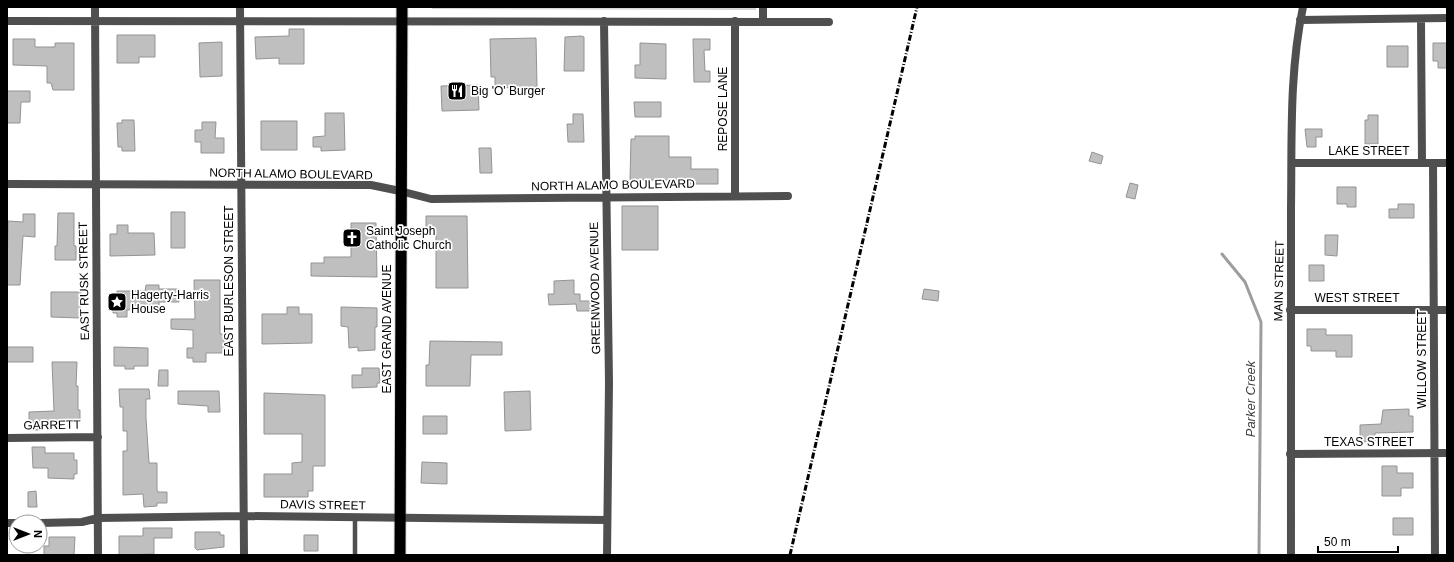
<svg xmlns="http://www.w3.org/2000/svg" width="1454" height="562" font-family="Helvetica,sans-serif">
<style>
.cemetery{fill:url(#cemetery-stones)}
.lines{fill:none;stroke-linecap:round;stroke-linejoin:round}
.stream{stroke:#9d9d9d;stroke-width:3}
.building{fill:#bfbfbf;stroke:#939393}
.trunk-casing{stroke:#dbdbdb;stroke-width:13}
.service{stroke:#4f4f4f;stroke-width:4.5}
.minor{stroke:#4f4f4f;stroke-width:8}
.tertiary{stroke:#4f4f4f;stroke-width:8}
.trunk{stroke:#000;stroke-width:11}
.rail{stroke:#000;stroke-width:3;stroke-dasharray:6 2 1 2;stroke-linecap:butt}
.labels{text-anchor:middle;stroke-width:3.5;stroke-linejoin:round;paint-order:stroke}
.poi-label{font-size:12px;fill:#000;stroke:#fff;text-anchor:start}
.street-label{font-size:12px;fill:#000;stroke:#fff}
.water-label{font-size:13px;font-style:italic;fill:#3e3e3e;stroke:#fff}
</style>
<defs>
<pattern id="cemetery-stones" width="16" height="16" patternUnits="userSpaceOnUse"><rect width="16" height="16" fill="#d6d6d6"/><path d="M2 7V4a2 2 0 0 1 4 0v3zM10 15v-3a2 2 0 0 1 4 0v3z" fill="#b6b6b6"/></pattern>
</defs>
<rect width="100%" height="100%" fill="#fff"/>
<path class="cemetery" d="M432 7H756V10L432 9Z"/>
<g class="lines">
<path class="stream" d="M1222 254 1245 282 1261 322 1259 555"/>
</g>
<path class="building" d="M289 29H304V64H279V58L256 59 255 37 289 36Z
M117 35H155V57H139V63H117Z
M581 36 584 37V71H564L565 37Z
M536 38 537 87 495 88V77H491L490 39Z
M13 39H35V47H55V43H74V90H53L51 83H47V66L13 65Z
M693 39H710V50H704L705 71H710V82H694Z
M222 42V76L200 77 199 43Z
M640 43 666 44V79L635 78V65H640Z
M1433 43H1447V68H1438V61H1433Z
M1387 46H1408V67H1387Z
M478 85 479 110 442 111 441 86Z
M7 91H30V102H21L20 123H7Z
M634 102H661V117H635Z
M325 113H344L345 150 321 151V147H313V137L325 136Z
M573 114H583L584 142H568L567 124H573Z
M1368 115H1378V144H1365V120H1368Z
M122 120H134L135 151H122V147H118L117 123H122Z
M261 121H297V150H261Z
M202 122H216L215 138H224V153H201V142H195V130H202Z
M1305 129H1322V137H1316V147H1307Z
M635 136H669V157H691V169H718V184H678V180H630L631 139H635Z
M479 148H491L492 173H480Z
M1092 152 1103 156 1101 164 1089 161Z
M1130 183 1138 185 1135 199 1126 197Z
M1337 187H1356V207H1347V204H1337Z
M1398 204H1414V218H1389V209H1398Z
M622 206H658V250H622Z
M171 212H185V248H171Z
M58 213H74V246H76V260H55V246H57Z
M23 214H35V237L23 236 20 285H7L8 221 23 222Z
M426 216H467L468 288H436V234H426Z
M351 223H376L377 277 311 276V263H324V257H351Z
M117 225H128V233H154L155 255 110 256V234H117Z
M1325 235H1338L1337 256 1325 255Z
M1309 265H1324V281H1309Z
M194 280H220V334H224V351H222V353H206V362H193V358H187V348H193V330L171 329V319H195Z
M574 280V294H580V301H593L594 311H577L576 304 549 305 548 294H554V281Z
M146 285H159V289H179V302H159V309L127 310V317H117V313H113V295H117V291H145Z
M924 289 939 291 938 301 922 299Z
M51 292H81L80 318 51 317Z
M287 307H299V314H312V343L262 344V314H287Z
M341 307 377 308V327H375V350L358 351V347L349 348 348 327 341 326Z
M1307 329H1326V335H1352V357H1336V351H1311V346H1307Z
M430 341 502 342V355H471L470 386H426V365H429Z
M7 347H33V362H7Z
M114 347 148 348V366H134V369H125V366H114Z
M52 362H77L76 386H78V410H80V422L41 423V430H29V412L54 411Z
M362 368H379L380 383H377V387L352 388V375H362Z
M159 370H168V386H158Z
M119 389H149L150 399H146V418L149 463H157V490L158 492H167V503H157V506L144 507 143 494 123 495V451H127V431H123V407H120Z
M178 391H219L220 412H208V406L178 404Z
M530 391 531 430 505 431 504 392Z
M264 393 325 395V466H313V491H308V497H264V474H292V463L302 462V434H264Z
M1409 409V416H1413V432L1375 433V441L1360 442V425L1381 424 1383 410Z
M423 416H447V434H423Z
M32 447H45V453H74V460H77V474H74V479L48 478V468H33Z
M422 462 447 463V484L421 483Z
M1382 466H1397V473H1413V488H1401V496H1382Z
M36 491 37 507H28V492Z
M1393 518H1413V535H1393Z
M143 528H172V538H154V554L119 555V536H143Z
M195 532H220V535H224V547L197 550 195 548Z
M304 535H318V551H304Z
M49 537H75L74 555H44V546H49Z"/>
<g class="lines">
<g class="trunk-casing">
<path id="trunk" d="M400 555 402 7"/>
</g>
<path class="service" d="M355 517V555"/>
<path class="minor" d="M95 7 98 555
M240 7 244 555
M1300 20 1447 18
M1421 20 1422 163
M7 21 829 22
M604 21 609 383 607 555
M735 21V196
M763 22V7
M1292 163H1447
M1433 163 1435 555
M400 191 431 199 788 196
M1290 310H1447
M7 438 98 437
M1290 454 1447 453
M7 523H16
M40 523 82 522 98 518 243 516 607 520
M1291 555C1290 440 1290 325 1291 209 1292 142 1289 73 1303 7"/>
<path class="tertiary" d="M7 184 371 185 400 191"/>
<use href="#trunk" class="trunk"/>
<path class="rail" d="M790 555 917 7"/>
</g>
<defs>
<g id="restaurant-square" transform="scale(1)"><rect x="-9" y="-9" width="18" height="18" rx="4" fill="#000" stroke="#fff"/><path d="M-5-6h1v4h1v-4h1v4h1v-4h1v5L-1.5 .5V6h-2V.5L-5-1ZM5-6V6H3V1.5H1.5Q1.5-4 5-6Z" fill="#fff"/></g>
<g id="church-square" transform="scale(1)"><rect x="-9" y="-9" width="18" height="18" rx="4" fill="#000" stroke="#fff"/><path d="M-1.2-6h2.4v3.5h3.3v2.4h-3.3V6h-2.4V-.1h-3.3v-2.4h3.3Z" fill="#fff"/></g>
<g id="sight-square" transform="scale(1)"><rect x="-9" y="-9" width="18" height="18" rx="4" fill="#000" stroke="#fff"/><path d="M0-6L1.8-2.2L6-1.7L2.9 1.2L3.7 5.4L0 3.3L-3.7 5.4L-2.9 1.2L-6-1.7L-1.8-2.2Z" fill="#fff"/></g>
</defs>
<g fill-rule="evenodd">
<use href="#restaurant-square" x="457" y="91"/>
<use href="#church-square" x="352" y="238"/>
<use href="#sight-square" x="117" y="302"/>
</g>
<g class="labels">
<g class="poi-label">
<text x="471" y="95">Big 'O' Burger</text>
<text x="366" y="235">Saint Joseph<tspan x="366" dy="14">Catholic Church</tspan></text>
<text x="131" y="299">Hagerty-Harris<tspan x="131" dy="14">House</tspan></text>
</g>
<g class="street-label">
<text transform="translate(723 109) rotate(-90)" y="4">REPOSE LANE</text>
<text x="1369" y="155">LAKE STREET</text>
<text transform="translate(291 174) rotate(1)" y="4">NORTH ALAMO BOULEVARD</text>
<text transform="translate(613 185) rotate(-1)" y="4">NORTH ALAMO BOULEVARD</text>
<text transform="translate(84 281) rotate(-91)" y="4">EAST RUSK STREET</text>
<text transform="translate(229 281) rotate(-90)" y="4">EAST BURLESON STREET</text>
<text transform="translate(1279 281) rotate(-89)" y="4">MAIN STREET</text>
<text transform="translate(595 288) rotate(-91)" y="4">GREENWOOD AVENUE</text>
<text x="1357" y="302">WEST STREET</text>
<text transform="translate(387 329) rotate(-90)" y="4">EAST GRAND AVENUE</text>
<text transform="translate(1422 359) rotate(-90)" y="4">WILLOW STREET</text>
<text transform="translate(52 425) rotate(-1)" y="4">GARRETT</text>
<text x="1369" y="446">TEXAS STREET</text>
<text transform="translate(323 505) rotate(1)" y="4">DAVIS STREET</text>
</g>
<g class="water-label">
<text transform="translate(1250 399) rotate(-90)" y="5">Parker Creek</text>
</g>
</g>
<rect width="1454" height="562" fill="none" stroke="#000000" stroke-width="16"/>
<g transform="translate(28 534) rotate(90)"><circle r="19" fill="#ffffff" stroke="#999999"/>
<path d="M0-3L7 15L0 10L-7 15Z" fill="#000000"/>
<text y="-6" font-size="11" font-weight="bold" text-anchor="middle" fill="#000000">N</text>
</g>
<path d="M1318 546v6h80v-6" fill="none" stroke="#000000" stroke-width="2"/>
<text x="1324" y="546" font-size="12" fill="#000000" stroke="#ffffff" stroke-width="3" paint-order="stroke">50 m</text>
</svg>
